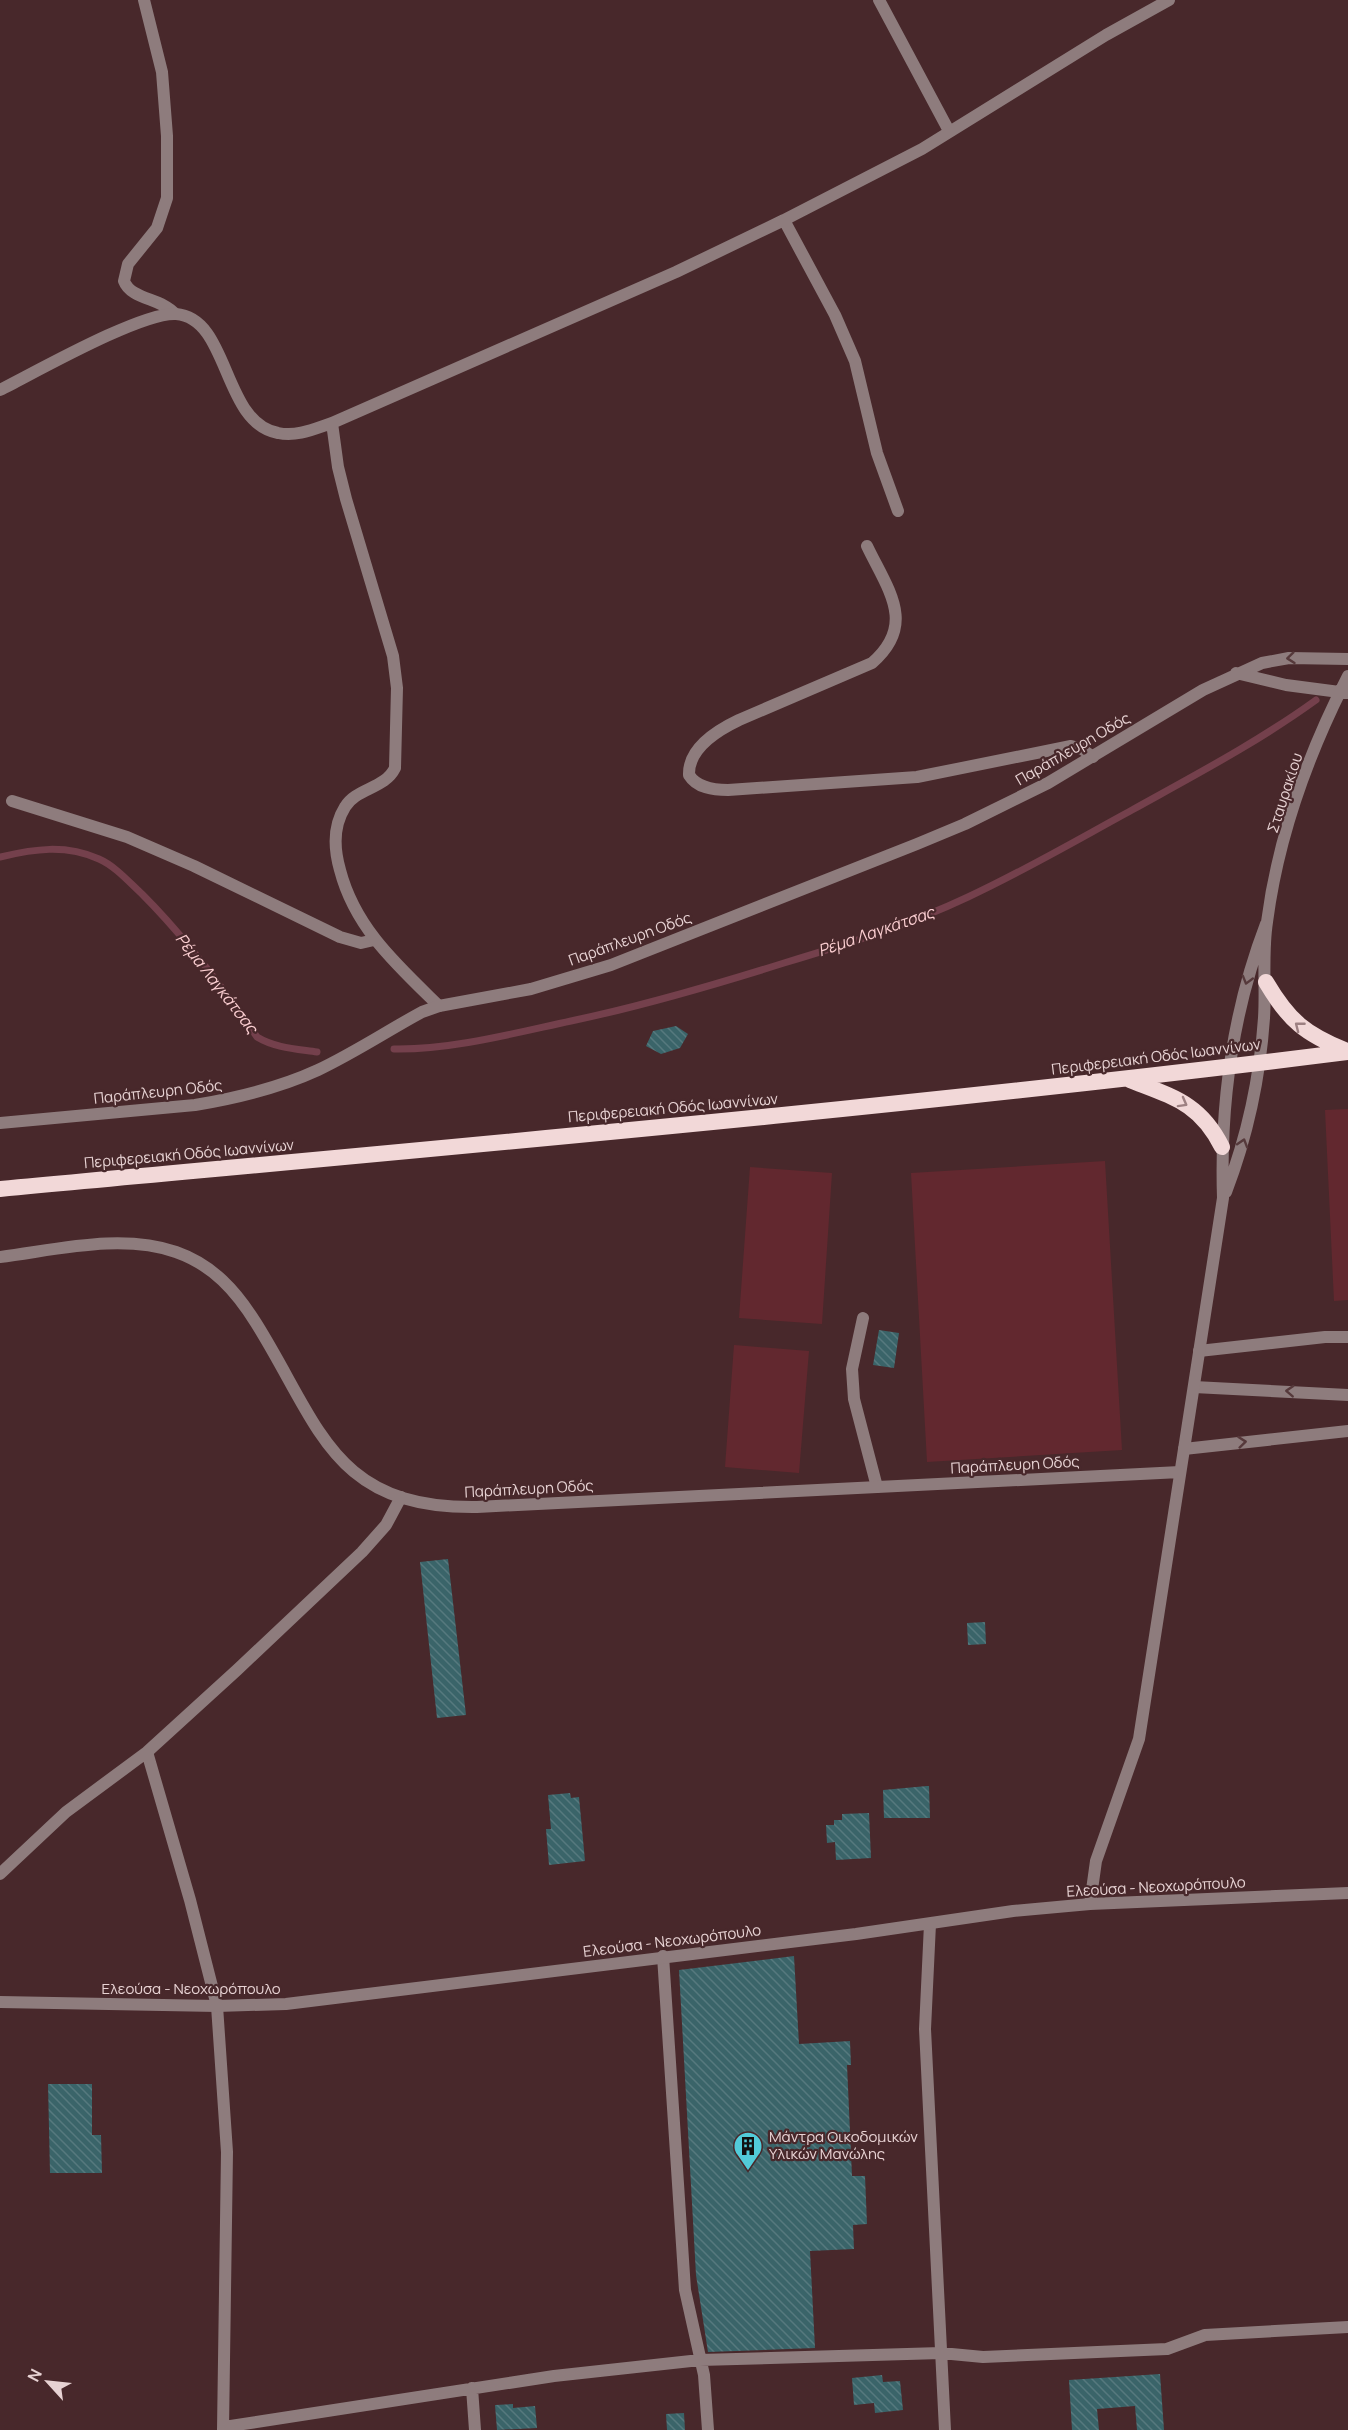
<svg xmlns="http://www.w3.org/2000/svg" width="1348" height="2430" font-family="Manrope,sans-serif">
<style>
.garden{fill:#62282f}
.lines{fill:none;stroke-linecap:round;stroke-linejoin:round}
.stream{stroke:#74404c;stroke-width:7}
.building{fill:url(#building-back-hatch)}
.service{stroke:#8e7c7d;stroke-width:12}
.minor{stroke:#8e7c7d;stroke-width:12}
.tertiary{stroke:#8e7c7d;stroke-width:12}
.trunk{stroke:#f2d8d8;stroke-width:16}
.oneway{stroke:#56393b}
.oneway2{stroke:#9d8082}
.labels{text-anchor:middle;stroke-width:4.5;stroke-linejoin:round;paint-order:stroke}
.street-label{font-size:15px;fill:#e8d3d4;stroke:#48282b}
.poi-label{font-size:15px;fill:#e8d3d4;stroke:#48282b;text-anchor:start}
.water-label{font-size:16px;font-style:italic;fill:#fbced1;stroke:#48282b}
</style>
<defs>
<pattern id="building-back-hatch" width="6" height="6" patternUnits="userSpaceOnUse" patternTransform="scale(1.5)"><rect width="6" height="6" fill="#3a6469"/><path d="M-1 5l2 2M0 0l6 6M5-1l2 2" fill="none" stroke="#56797e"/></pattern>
</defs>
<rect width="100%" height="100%" fill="#48282b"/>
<path class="garden" d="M1348 1109V1300L1334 1301 1325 1110Z
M1105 1161 1122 1450 927 1462 911 1173Z
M750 1167 832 1173 822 1324 739 1318Z
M734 1345 809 1351 799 1473 725 1467Z"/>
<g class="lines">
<path class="stream" d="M0 857C34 849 65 844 99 859 115 866 129 882 142 894 186 938 222 986 257 1037 275 1048 297 1049 317 1052
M394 1049C451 1050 515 1033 571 1021 643 1006 714 985 784 963 847 944 909 925 968 897 1024 871 1077 840 1132 810 1195 775 1258 742 1316 700"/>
</g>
<path class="building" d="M676 1026 688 1034 680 1048 661 1054 646 1046 653 1031Z
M879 1330 899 1333 894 1368 873 1365Z
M448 1559 466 1715 437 1718 420 1562Z
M985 1622 986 1644 968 1645 967 1623Z
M927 1786H929L930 1818H884L883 1790Z
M570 1793 571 1798 579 1797 585 1861 549 1865 546 1829H551L548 1795Z
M869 1813 871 1858 836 1860 835 1842 827 1843 826 1825H834V1820H842V1814Z
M794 1956 799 2044 850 2041 851 2065H847L852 2176H865L867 2224 853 2225 854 2249 810 2251 815 2348 708 2352 696 2275 679 1970Z
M48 2084H92V2135H101L102 2173H50Z
M1160 2374 1164 2430H1137L1135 2406 1097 2409 1099 2430H1072L1069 2380Z
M882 2375 883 2382 900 2381 903 2410 875 2413 874 2403 854 2405 852 2378Z
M513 2404V2408L535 2406 537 2428 497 2430 495 2405Z
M684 2413 685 2430H667L666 2414Z"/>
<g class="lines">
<path class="service" d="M144 0 162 72 167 136V198L157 228 128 264 124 281C131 300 162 298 175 314
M12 801 127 837 194 866 340 937 361 943 374 940
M863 1318 852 1369 854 1399 877 1487
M1199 1351 1325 1337H1348"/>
<path class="minor" d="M879 0 949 131
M784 220 835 315 855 361 877 453 898 511
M0 390C36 372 141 312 176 314 230 318 222 423 278 433 297 437 314 429 332 423L676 272 784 220 922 149 1106 35 1169 0
M332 423 338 467 346 499 393 656 397 688 395 768C385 789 356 788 345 807 333 826 334 849 340 870 355 928 397 965 439 1006
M867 546C888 590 917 624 872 663L739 720C718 730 688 748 689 775 697 788 713 790 728 790L917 777 1071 746 1082 749 1093 757
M1194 1387 1348 1395
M1184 1449 1348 1431
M147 1752 190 1900 217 2006 227 2152 223 2430
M0 1874 66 1812 147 1752 237 1670 362 1552 386 1525 401 1497
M930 1924 925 2029 945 2430
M663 1956 685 2290 704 2375 708 2430
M472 2388 475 2430
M224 2427 554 2376 700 2360 941 2353 983 2357 1167 2349 1205 2335 1348 2327"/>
<path class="tertiary" d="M1236 673 1286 685 1347 693
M0 1123 195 1105C237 1098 279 1088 318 1070 354 1053 387 1031 422 1012L439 1006 531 989 611 965 917 844 965 824 1048 783 1203 690 1262 663 1289 658 1348 659
M1226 1192C1247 1137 1260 1077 1264 1018 1266 987 1262 954 1267 922 1278 837 1309 752 1348 676
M0 1257C56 1250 121 1233 176 1252 213 1265 236 1291 256 1323 320 1425 332 1509 477 1507L1180 1472
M1090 1904 1096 1861 1139 1739 1223 1198C1220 1104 1232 1013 1266 924
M0 2002 217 2006 286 2004 856 1934 1013 1911 1090 1904 1348 1893"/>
<path class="trunk" d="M1266 982C1289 1021 1305 1034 1347 1051
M1130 1080C1173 1097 1200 1103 1222 1147
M0 1189C450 1147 900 1108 1348 1052"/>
</g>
<defs><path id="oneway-chevron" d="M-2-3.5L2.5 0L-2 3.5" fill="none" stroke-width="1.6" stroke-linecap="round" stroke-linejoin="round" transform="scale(1.5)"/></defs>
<g class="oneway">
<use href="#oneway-chevron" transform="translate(1291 658) rotate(174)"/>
<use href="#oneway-chevron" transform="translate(1247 980) rotate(106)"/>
<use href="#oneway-chevron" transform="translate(1243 1143) rotate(-73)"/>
<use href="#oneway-chevron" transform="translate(1290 1391) rotate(-177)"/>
<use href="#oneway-chevron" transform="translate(1242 1442) rotate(-6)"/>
</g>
<g class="oneway2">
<use href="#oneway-chevron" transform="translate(1299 1026) rotate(-142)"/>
<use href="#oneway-chevron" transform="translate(1183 1103) rotate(29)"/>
</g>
<defs>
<g id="building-pin" transform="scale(1.5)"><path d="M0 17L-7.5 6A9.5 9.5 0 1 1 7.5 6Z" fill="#52cbd9" stroke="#48282b"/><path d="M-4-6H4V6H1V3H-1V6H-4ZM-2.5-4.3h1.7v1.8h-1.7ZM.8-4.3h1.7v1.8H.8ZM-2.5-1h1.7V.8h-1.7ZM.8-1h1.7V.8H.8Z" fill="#111"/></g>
</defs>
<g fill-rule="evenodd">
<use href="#building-pin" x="748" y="2146"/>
</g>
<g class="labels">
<g class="street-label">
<text transform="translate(1073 749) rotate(-30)" y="5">Παράπλευρη Οδός</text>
<text transform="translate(1285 793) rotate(-72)" y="5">Σταυρακίου</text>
<text transform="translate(630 939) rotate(-20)" y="5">Παράπλευρη Οδός</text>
<text transform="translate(1156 1057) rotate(-7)" y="5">Περιφερειακή Οδός Ιωαννίνων</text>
<text transform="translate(158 1092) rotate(-6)" y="5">Παράπλευρη Οδός</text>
<text transform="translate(673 1108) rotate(-5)" y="5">Περιφερειακή Οδός Ιωαννίνων</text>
<text transform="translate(189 1154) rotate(-5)" y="5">Περιφερειακή Οδός Ιωαννίνων</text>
<text transform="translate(1015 1465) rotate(-3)" y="5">Παράπλευρη Οδός</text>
<text transform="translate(529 1489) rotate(-3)" y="5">Παράπλευρη Οδός</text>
<text transform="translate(1156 1887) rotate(-3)" y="5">Ελεούσα - Νεοχωρόπουλο</text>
<text transform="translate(672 1941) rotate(-7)" y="5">Ελεούσα - Νεοχωρόπουλο</text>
<text x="191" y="1994">Ελεούσα - Νεοχωρόπουλο</text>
</g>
<g class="poi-label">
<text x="769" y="2142">Μάντρα Οικοδομικών<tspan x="769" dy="17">Υλικών Μανώλης</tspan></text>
</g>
<g class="water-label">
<text transform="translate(876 931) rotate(-19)" y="6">Ρέμα Λαγκάτσας</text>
<text transform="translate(217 983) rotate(52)" y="6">Ρέμα Λαγκάτσας</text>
</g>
</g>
<g transform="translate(48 2382) rotate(297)" stroke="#48282b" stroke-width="4.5" paint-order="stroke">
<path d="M0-4.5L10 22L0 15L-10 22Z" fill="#e8d3d4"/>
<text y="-9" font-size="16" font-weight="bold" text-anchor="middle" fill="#e8d3d4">N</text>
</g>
</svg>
